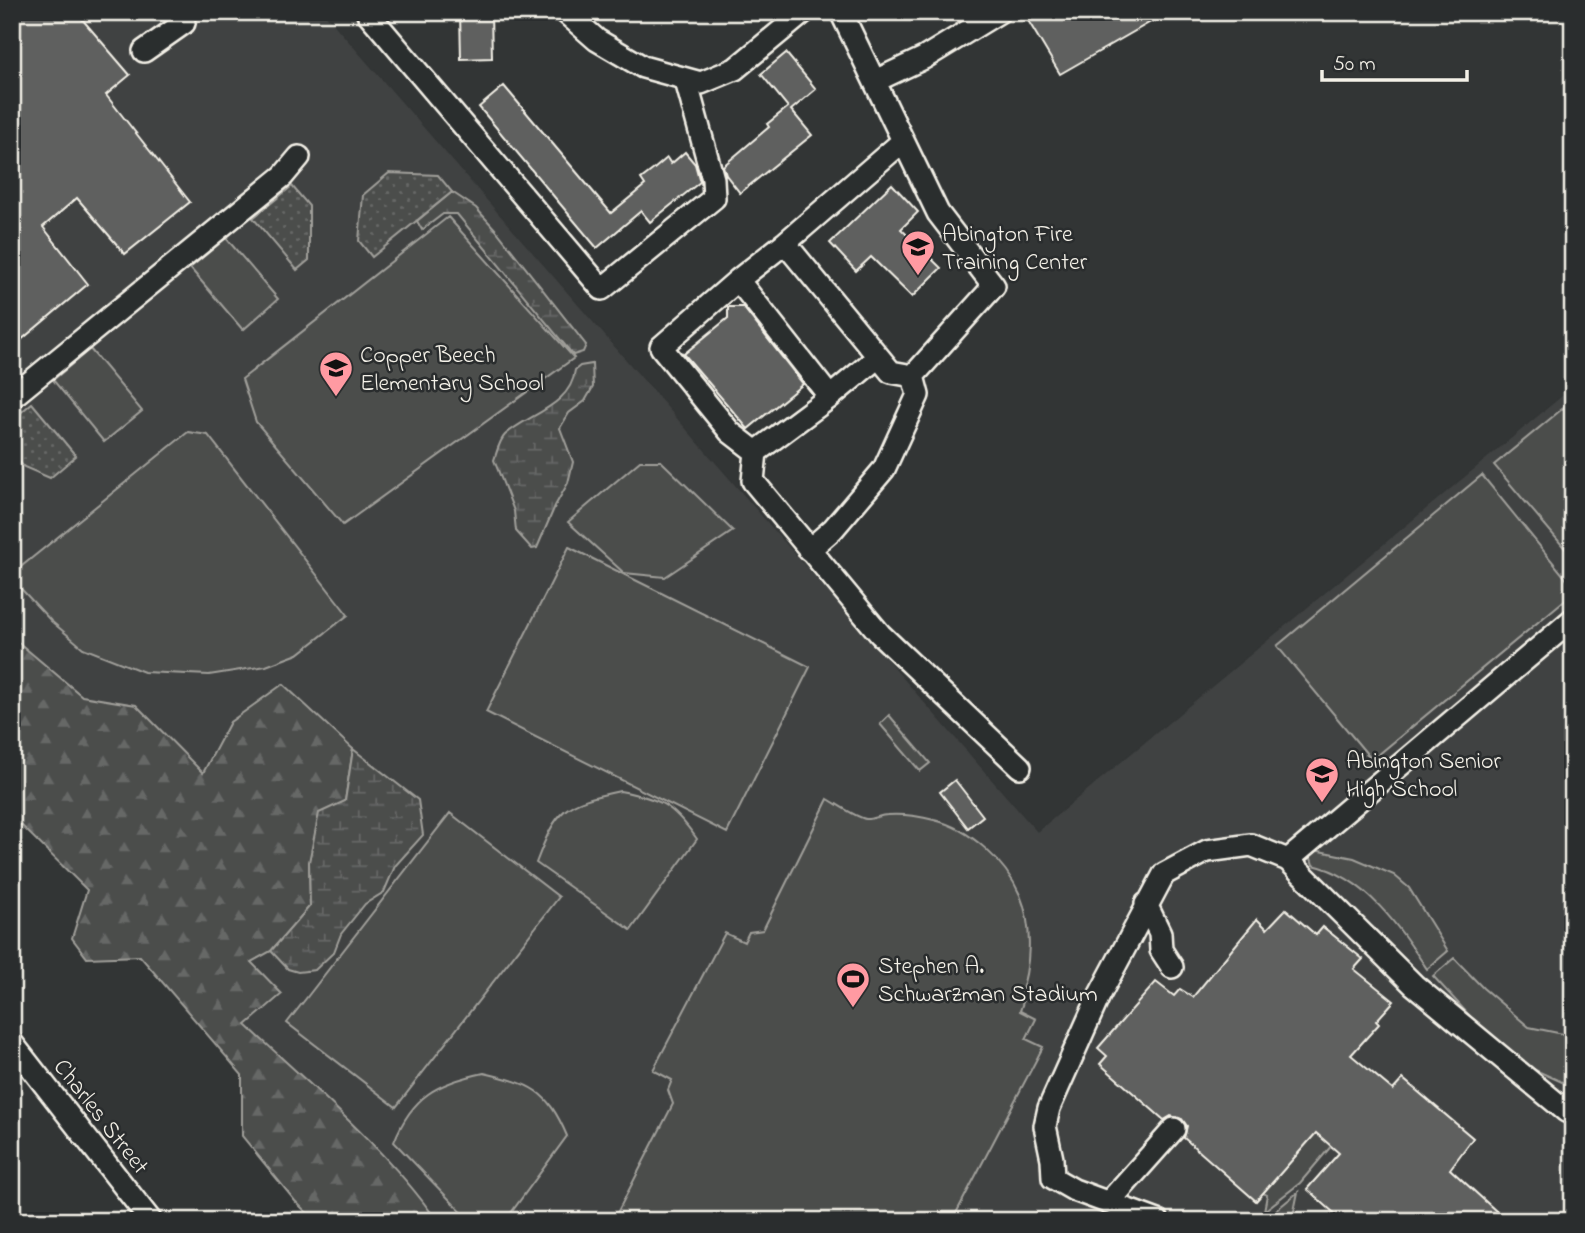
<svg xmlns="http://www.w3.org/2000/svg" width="1585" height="1233" font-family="'Indie Flower',sans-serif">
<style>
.built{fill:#404242}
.grass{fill:#4b4d4c;stroke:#a09f9a;stroke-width:2}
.forest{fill:url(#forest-firs);stroke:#a09f9a;stroke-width:2}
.wetland{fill:url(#wetland-marsh);stroke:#a09f9a;stroke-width:2}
.park{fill:url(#park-dots);stroke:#a09f9a;stroke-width:2}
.building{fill:#5f605f;stroke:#f4f1e8;stroke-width:2}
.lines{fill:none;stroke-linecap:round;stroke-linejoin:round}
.minor-casing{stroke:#f4f1e8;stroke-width:26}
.minor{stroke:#2a2d2e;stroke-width:21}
.labels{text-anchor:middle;stroke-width:5;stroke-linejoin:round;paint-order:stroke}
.poi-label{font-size:24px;fill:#f4f1e8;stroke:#2a2d2e;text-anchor:start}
.street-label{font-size:24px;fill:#f4f1e8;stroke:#2a2d2e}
</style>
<defs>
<pattern id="forest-firs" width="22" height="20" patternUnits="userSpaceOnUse" patternTransform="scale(1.75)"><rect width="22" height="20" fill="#4b4d4c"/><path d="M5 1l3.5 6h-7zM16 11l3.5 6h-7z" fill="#666766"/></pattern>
<pattern id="wetland-marsh" width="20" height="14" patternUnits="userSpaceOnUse" patternTransform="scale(1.75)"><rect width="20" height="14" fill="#4b4d4c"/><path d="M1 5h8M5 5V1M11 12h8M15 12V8" fill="none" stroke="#666766"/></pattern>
<pattern id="park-dots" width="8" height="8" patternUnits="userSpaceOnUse" patternTransform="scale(1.75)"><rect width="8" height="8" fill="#4b4d4c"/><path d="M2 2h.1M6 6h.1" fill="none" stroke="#666766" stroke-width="1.8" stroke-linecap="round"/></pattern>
</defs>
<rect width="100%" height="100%" fill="#323535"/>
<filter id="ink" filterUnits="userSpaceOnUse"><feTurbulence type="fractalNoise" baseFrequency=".0143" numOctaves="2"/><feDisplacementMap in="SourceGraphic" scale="14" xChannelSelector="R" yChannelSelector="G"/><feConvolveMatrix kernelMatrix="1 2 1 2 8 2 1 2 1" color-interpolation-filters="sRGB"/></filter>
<g filter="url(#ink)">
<path class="built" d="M12 12H323L1037 832 1573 387V1221H370L12 784Z"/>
<path class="grass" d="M448 217 574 358 343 525 256 422 242 379Z
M226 238 278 299 243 330 190 268Z
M90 349 142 411 104 442 53 380Z
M1573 400V558L1494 465Z
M188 432 208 435 348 615 298 654 266 666 209 675 144 672 83 648 51 621 12 579V574Z
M640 461H661L733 531 665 577 624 573 568 522Z
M1482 475 1573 587V593L1372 760 1277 646Z
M569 547 810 667 727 833 486 712Z
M889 715 930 763 920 771 880 724Z
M620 791C661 799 672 804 697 839L631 930 536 863C557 808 563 803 620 791Z
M828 799C837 804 857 818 866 819 872 820 880 815 887 815 902 814 919 816 934 820 969 828 1006 862 1020 895 1033 926 1031 967 1019 999L1023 1002 1020 1011 1036 1019 1026 1039 1043 1047 952 1221H613L673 1104 668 1090 672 1080 653 1070 725 933 744 942 749 932 763 930Z
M450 813 559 897 396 1107 287 1023Z
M1314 850 1354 858 1394 875 1409 888 1448 951 1427 969C1399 927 1366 877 1313 865L1310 855Z
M1454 958 1483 988 1529 1027 1573 1036V1087L1524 1065 1481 1028 1433 976Z
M484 1073C531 1084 547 1089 567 1136L505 1221H470L394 1142C412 1096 437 1083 484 1073Z
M1329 1118 1344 1131 1300 1183 1264 1211 1267 1195 1263 1193Z
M1298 1192 1292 1221H1263Z"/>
<path class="forest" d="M12 637 82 696 136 705 203 773 230 722 283 684 353 749 345 801 309 862 310 906 271 951 251 962 282 994 246 1025C309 1084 388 1150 437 1221H315L295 1201 242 1136V1075L140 956 87 958 72 938 87 890 17 821 12 822Z"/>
<path class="wetland" d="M452 192 476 208 496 230 586 345 583 352 573 355 457 214H443L422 230 417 221Z
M592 364 593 387 585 401 569 413 560 428 573 462 568 483 555 506 537 548 532 549 516 531 514 511 494 460C497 452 499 441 505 435 528 414 571 406 575 370L580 366Z
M353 749 418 800 423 835 395 866 384 892 365 904 341 934 334 952 315 970 298 972 288 969 271 951 310 906 309 862 319 813 345 801Z"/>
<path class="park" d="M389 173 438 175 452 192 372 257 359 241 363 195Z
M292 186 309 206V260L297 270 253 218Z
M32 403 76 456 50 478 24 467 12 454V420Z"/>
<path class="building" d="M25 12H76L130 75 106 95 190 202 125 254 77 198 43 227 88 284 21 340 12 330V26Z
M460 12H491L492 58 461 59Z
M1023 12H1168L1060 74Z
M786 53 816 89 791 110 812 135 740 193 726 175 723 166 769 127 767 124 788 107 761 74Z
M504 86 611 213 645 185 641 179 654 169 667 158 671 164 685 152 695 164 700 182 650 222 641 211 597 248 479 107Z
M892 184 918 212 901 229 941 268 912 297 871 257 856 271 830 243Z
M728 307H743L803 384 748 429 684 354 728 318Z
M955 780 983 816 968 828 940 792Z
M1286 909 1316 935 1323 927 1363 959 1354 969 1394 1001 1376 1021 1379 1024 1351 1055 1393 1090 1403 1079 1473 1138 1450 1169 1507 1221H1343L1307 1189 1339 1153 1316 1133 1256 1201 1184 1138 1187 1126 1182 1119 1171 1116 1164 1120 1100 1064 1107 1056 1098 1048 1156 982 1174 996 1180 989 1193 997 1257 919 1267 929Z"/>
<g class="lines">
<g class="minor-casing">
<path id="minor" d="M367 12 602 289 714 198 713 179 686 81
M565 12 597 40 643 67 701 83 735 69 804 12
M841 12 938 213 994 286 913 376 891 372 785 243 903 141
M144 51 184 23
M875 81 924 58 999 12
M785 243 738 280 830 397 878 357
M738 280 661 347 730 432 756 452
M12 397 283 176 299 157
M830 397 756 452 753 481 880 634 1020 767
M809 550 833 529 884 469 918 395 913 376
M1288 860 1414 985 1566 1111 1573 1114
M1146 904 1160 933 1161 950 1172 967
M12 1043 151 1221
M1108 1203 1174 1129
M1158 1221 1074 1190 1053 1178 1052 1159 1045 1126 1049 1108 1099 996 1164 874 1207 851 1251 845 1288 860 1573 619"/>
</g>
<use href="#minor" class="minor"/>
</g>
</g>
<defs>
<g id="school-pin" transform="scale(1.75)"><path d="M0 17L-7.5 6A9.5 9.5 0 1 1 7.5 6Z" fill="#ff9aa2" stroke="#2a2d2e"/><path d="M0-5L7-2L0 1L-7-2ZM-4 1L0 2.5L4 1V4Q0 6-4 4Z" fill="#111"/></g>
<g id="stadium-pin" transform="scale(1.75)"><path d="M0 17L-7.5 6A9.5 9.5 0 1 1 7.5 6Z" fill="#ff9aa2" stroke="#2a2d2e"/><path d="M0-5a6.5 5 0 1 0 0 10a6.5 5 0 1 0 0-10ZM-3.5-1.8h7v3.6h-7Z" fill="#111"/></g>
</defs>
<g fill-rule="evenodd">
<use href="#school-pin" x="918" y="247"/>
<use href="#school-pin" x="336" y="368"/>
<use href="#school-pin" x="1322" y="774"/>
<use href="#stadium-pin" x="853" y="979"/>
</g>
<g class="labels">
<g class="poi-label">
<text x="942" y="241">Abington Fire<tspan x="942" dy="28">Training Center</tspan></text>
<text x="360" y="362">Copper Beech<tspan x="360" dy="28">Elementary School</tspan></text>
<text x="1346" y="768">Abington Senior<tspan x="1346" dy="28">High School</tspan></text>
<text x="878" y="973">Stephen A.<tspan x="878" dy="28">Schwarzman Stadium</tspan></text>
</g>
<g class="street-label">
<text transform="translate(102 1116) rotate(52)" y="8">Charles Street</text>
</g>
</g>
<rect width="1585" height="1233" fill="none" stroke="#2a2d2e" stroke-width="42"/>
<rect x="21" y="21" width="1543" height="1191" fill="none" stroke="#f4f1e8" stroke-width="2.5" filter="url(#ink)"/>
<path d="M1322 70v10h145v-10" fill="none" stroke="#f4f1e8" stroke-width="3.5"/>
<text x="1333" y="70" font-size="21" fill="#f4f1e8" stroke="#2a2d2e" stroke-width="5" paint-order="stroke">50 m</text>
</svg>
